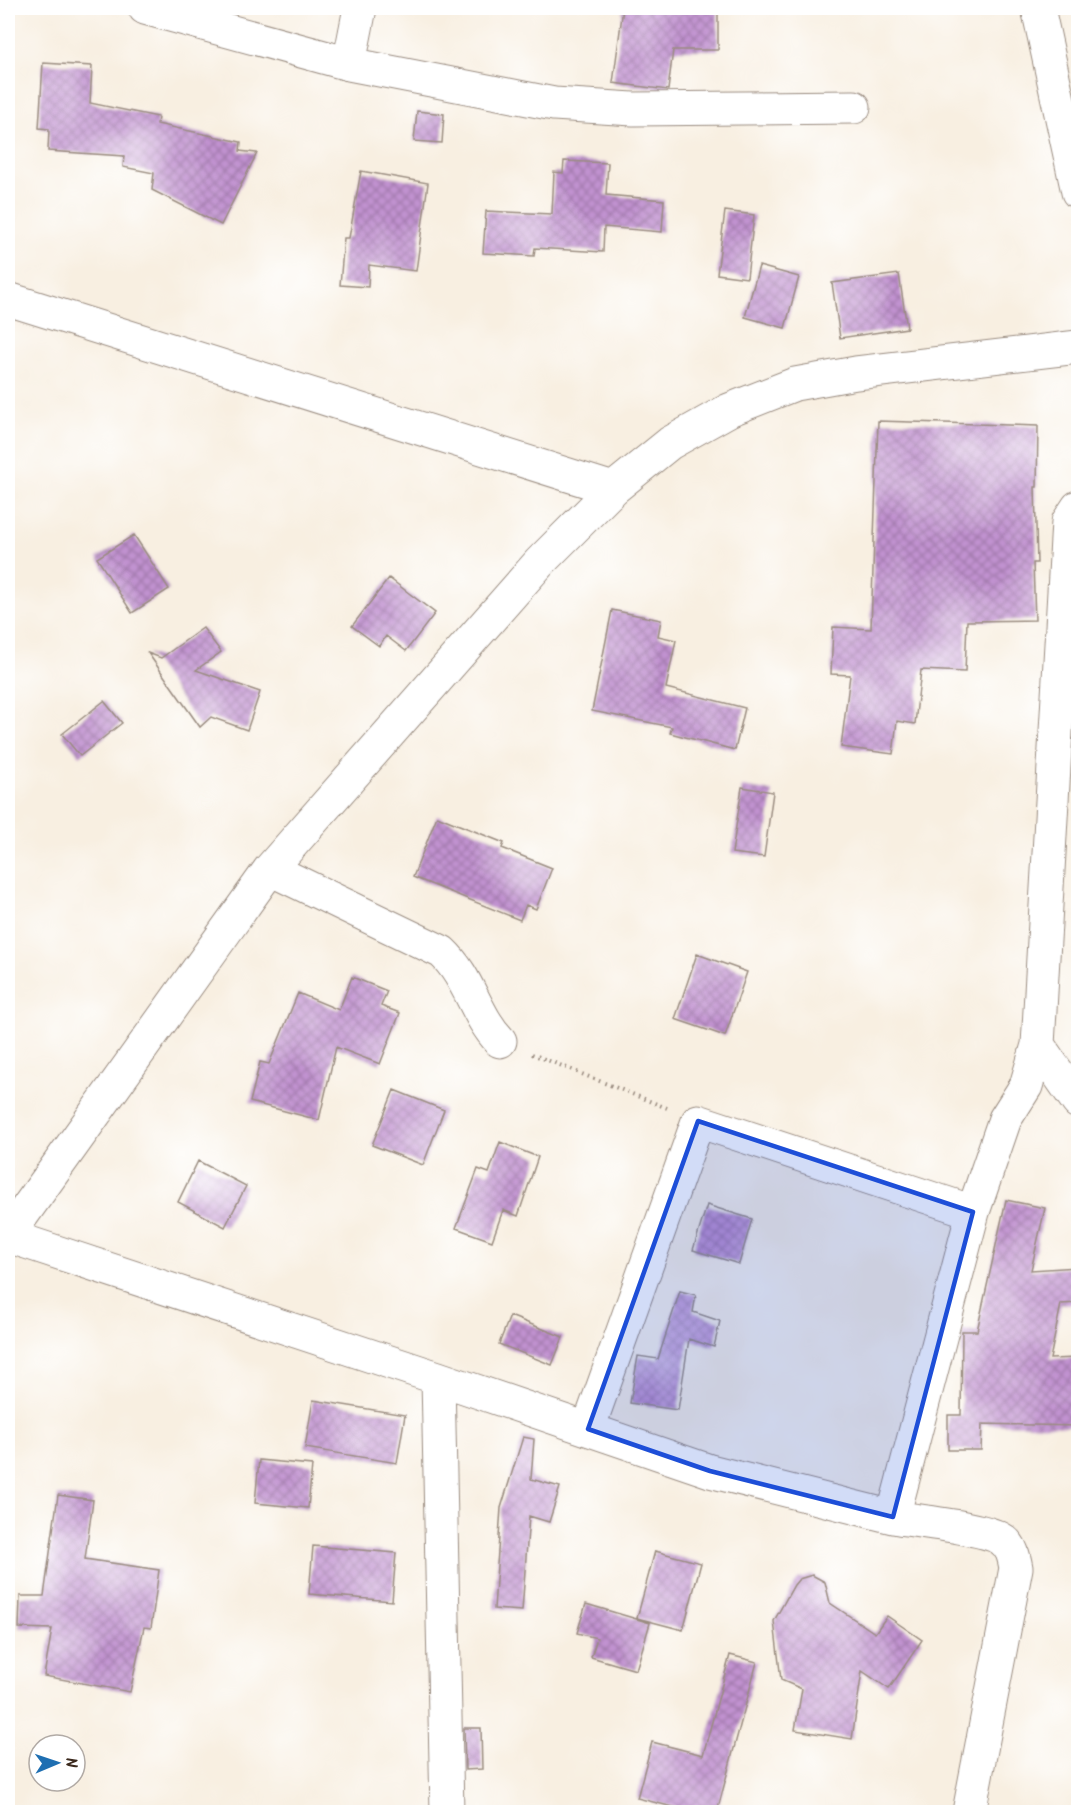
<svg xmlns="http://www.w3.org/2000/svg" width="1086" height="1820" font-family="Kalam,sans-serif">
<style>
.building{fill:url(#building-cross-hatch)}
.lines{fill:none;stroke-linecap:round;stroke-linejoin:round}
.minor-casing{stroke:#9a8c80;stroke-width:35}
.path{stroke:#9a8c80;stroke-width:4;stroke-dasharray:1.5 4.5;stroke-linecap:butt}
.minor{stroke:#fff;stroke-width:33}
.marked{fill:#1d4ed8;fill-opacity:0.2;stroke:#1d4ed8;stroke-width:4.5;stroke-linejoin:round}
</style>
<defs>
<pattern id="building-cross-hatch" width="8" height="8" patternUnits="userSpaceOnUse" patternTransform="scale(1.5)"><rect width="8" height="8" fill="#c192d0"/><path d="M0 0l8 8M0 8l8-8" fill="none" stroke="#9e77a8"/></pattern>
</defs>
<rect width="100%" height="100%" fill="#fff"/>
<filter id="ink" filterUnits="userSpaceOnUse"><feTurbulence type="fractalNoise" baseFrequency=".0167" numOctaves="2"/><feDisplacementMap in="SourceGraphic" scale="12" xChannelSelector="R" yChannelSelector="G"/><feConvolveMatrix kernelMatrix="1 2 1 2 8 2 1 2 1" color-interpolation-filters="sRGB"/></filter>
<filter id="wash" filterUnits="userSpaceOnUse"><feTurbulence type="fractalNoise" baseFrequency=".008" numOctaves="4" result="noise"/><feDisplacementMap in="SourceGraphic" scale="24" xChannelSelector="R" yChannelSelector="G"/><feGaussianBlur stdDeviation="1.35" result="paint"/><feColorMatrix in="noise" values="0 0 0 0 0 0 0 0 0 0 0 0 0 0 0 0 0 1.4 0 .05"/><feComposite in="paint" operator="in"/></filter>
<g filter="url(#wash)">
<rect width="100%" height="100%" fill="#f8efe1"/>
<g id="blocks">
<path class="building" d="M623 8H718V50H673L668 90 613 83Z
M43 63 92 66 90 103 158 117 157 124 241 142 240 151 257 153 221 225 152 190 154 173 123 167 124 156 48 151 49 129 39 128Z
M417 111 444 114 442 143 414 141Z
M564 161 608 163 606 195 664 200 662 232 604 227 603 252 535 248 534 256 483 253 486 211 552 214 554 172 563 173Z
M361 171 428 183 416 271 369 265 368 287 340 285 344 238H349Z
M725 211 754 215 747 278 717 274Z
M759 266 799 277 785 328 745 317Z
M899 274 907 328 840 338 832 283Z
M878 421 1038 426 1037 487H1035L1037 563H1033L1035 620 967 621 965 672 921 670 915 724 897 721 893 754 841 747 850 675 831 674 833 627 871 629Z
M134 535 169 589 132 613 97 558Z
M389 578 435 613 406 651 386 636 379 646 352 626Z
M612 610 661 620 658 636 676 640 666 688 745 708 735 750 670 733 672 727 592 711Z
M203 628 221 652 196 670 260 692 247 730 211 717 200 727 148 653 161 658Z
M104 701 122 723 80 756 62 734Z
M742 787 773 792 764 857 732 853Z
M437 816 504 843 502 848 552 868 536 909 526 905 520 920 413 877Z
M697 954 747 972 725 1036 675 1019Z
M352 977 387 991 381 1006 400 1013 380 1064 336 1047 319 1120 250 1102 260 1062 269 1064 298 993 339 1010Z
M394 1090 444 1110 423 1165 372 1145Z
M500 1142 538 1157 518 1216 503 1210 492 1241 456 1228 478 1169 489 1173Z
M198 1161 246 1186 225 1227 178 1202Z
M1006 1200 1045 1208 1031 1270 1078 1267V1303L1061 1304 1050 1359 1078 1358V1426L982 1424 981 1450H948V1415H961L962 1331H977Z
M707 1205 752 1219 739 1264 693 1250Z
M680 1291 696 1295 693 1312 720 1321 714 1347 689 1339 678 1410 630 1403 638 1356 658 1359Z
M510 1316 563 1337 552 1365 499 1344Z
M313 1400 405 1415 397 1463 305 1448Z
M523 1437 534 1439 531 1479 560 1487 549 1522 529 1516 522 1611 494 1609 501 1508Z
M259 1460 312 1465 308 1508 255 1503Z
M58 1495 93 1500 85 1559 159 1570 151 1628 144 1627 130 1692 44 1676 52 1629 19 1628 20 1596H44Z
M313 1546 396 1553 392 1601 309 1594Z
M655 1551 701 1563 683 1630 637 1618Z
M812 1575 825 1582 830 1603 875 1633 887 1616 922 1640 889 1689 862 1671 852 1739 795 1730 802 1689 781 1680 774 1621 794 1585 799 1579Z
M586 1604 650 1623 636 1670 591 1657 597 1638 577 1633Z
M730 1655 757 1662 717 1812H693L637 1798 652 1742 703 1755Z
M464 1728H481L482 1769 465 1770Z"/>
</g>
</g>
<g filter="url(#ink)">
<use href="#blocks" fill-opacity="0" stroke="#9a8c80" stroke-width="1.5"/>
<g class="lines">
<g class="minor-casing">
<path id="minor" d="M145 8 349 64 554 104 633 109 854 107
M1038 8 1078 192
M349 64 360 8
M8 299 613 489
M270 869 442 952C469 977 475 1015 500 1041
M1038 1045 1078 1102
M8 1235 270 869 540 562 613 489 670 443 729 410 795 384 856 373 1078 347
M8 1236 438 1378 710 1471 893 1517 973 1212 1005 1119 1026 1086 1038 1045 1068 522 1078 507
M438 1378 447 1812
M588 1429 698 1121 973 1212
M893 1517C915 1521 988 1528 1003 1540 1012 1547 1014 1557 1016 1568L969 1812"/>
</g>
<path class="path" d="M532 1054 667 1108"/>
<use href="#minor" class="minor"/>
</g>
</g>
<path class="marked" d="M698 1121 973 1212 893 1517 710 1471 588 1429Z"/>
<rect width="1086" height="1820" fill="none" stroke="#fff" stroke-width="30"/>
<g transform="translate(57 1763) rotate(88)"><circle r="28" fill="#ffffff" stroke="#b1aaa5" stroke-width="1.5"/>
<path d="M0-4.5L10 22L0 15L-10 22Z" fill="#1f6fb2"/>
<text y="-9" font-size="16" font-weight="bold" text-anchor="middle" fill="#3b2a1e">N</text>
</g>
</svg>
